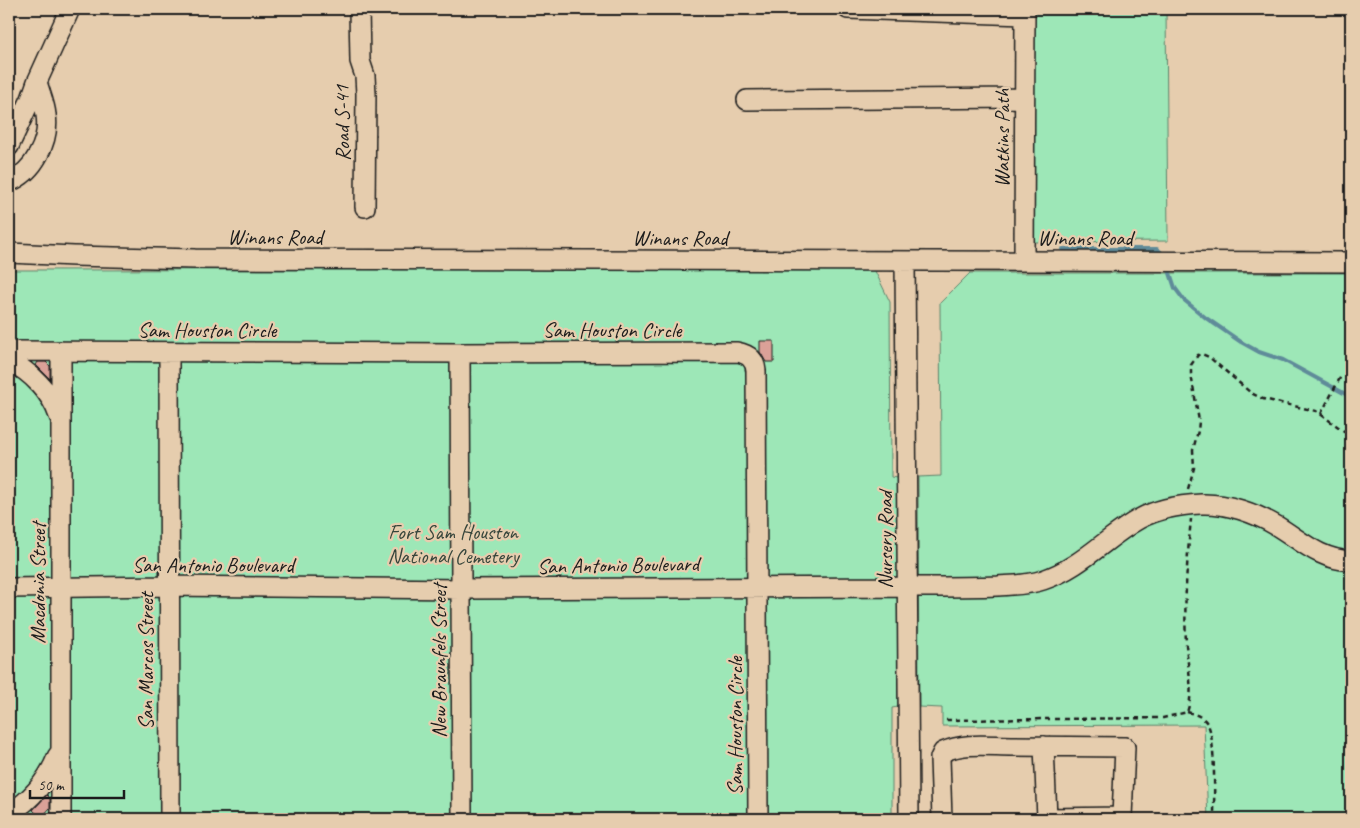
<svg xmlns="http://www.w3.org/2000/svg" width="1360" height="828" font-family="Caveat,sans-serif">
<style>
.green{fill:#9de7b7;stroke:#5c826a}
.lines{fill:none;stroke-linecap:round;stroke-linejoin:round}
.stream{stroke:#5f8b99;stroke-width:4}
.building{fill:#dba198;stroke:#1c1c1c}
.minor-casing{stroke:#1c1c1c;stroke-width:22}
.path{stroke:#1c1c1c;stroke-width:2.5;stroke-dasharray:5 4;stroke-linecap:butt}
.minor{stroke:#e6cdae;stroke-width:19}
.labels{text-anchor:middle;stroke-width:4.5;stroke-linejoin:round;paint-order:stroke}
.street-label{font-size:21px;fill:#1c1c1c;stroke:#e6cdae}
.park-label{font-size:21px;fill:#36453b;stroke:#e6cdae}
</style>
<rect width="100%" height="100%" fill="#e6cdae"/>
<filter id="ink" filterUnits="userSpaceOnUse"><feTurbulence type="fractalNoise" baseFrequency=".02" numOctaves="2"/><feDisplacementMap in="SourceGraphic" scale="10" xChannelSelector="R" yChannelSelector="G"/><feConvolveMatrix kernelMatrix="1 2 1 2 8 2 1 2 1" color-interpolation-filters="sRGB"/></filter>
<g filter="url(#ink)">
<path class="green" d="M1034 9H1166L1168 241 1034 242Z
M874 269 890 302 891 477 897 478 898 707 892 708V819H9V270Z
M970 273H1351V819H1208L1204 725 942 726V708L919 707 918 477 941 476 940 303Z"/>
<g class="lines">
<path class="stream" d="M1063 249H1157L1161 252
M1170 273 1175 288 1184 300 1206 318 1241 342 1259 352 1283 360 1351 397"/>
</g>
<path class="building" d="M760 341H774V362H766L760 352Z
M38 362H46L50 366V379L36 365Z
M47 795 50 798V808L41 818 33 810Z"/>
<g class="lines">
<g class="minor-casing">
<path id="minor" d="M359 9 360 61 365 76 366 94 365 207
M848 9 1025 15
M747 100 1024 98
M9 146 31 99 37 82 70 9
M9 182C34 172 50 141 46 115 45 104 40 93 37 82
M9 253 74 256 195 259 1351 262
M905 261 909 819
M1024 261 1025 9
M9 351 460 353 737 352C748 354 755 359 756 371L758 819
M169 353 170 819
M460 353 462 819
M9 361C31 372 51 392 59 416
M918 587C945 587 972 587 998 586 1013 585 1029 585 1043 580 1082 567 1105 538 1139 519 1157 509 1181 505 1201 504 1227 503 1255 513 1277 526 1303 542 1319 559 1351 561
M9 588 169 586 461 589 898 587
M9 814C32 799 48 781 58 755
M61 819V351
M942 819 940 758 943 752C964 742 989 746 1012 746 1050 746 1087 747 1125 747L1122 817 1047 818 1044 746"/>
</g>
<path class="path" d="M1321 414 1341 376
M1188 489 1194 468 1193 450 1198 431 1199 421 1191 374V365L1198 355 1202 354 1209 357 1251 393 1263 399 1316 411 1344 431 1351 433
M1187 712C1195 714 1202 716 1207 723 1216 736 1214 800 1214 819
M946 720 1163 718 1187 712C1195 691 1187 666 1186 643 1184 602 1187 560 1191 519"/>
<use href="#minor" class="minor"/>
</g>
</g>
<g class="labels">
<g class="street-label">
<text transform="translate(342 123) rotate(-91)" y="7">Road S-41</text>
<text transform="translate(1002 138) rotate(-90)" y="7">Watkins Path</text>
<text x="275" y="244">Winans Road</text>
<text x="680" y="245">Winans Road</text>
<text x="1085" y="245">Winans Road</text>
<text x="207" y="337">Sam Houston Circle</text>
<text x="612" y="337">Sam Houston Circle</text>
<text transform="translate(885 540) rotate(-90)" y="7">Nursery Road</text>
<text x="213" y="572">San Antonio Boulevard</text>
<text transform="translate(618 565) rotate(-1)" y="7">San Antonio Boulevard</text>
<text transform="translate(38 583) rotate(-90)" y="7">Macdonia Street</text>
<text transform="translate(146 661) rotate(-90)" y="7">San Marcos Street</text>
<text transform="translate(439 661) rotate(-90)" y="7">New Braunfels Street</text>
<text transform="translate(735 726) rotate(-90)" y="7">Sam Houston Circle</text>
</g>
<g class="park-label">
<text x="453" y="539">Fort Sam Houston<tspan x="453" dy="24">National Cemetery</tspan></text>
</g>
</g>
<rect width="1360" height="828" fill="none" stroke="#e6cdae" stroke-width="30"/>
<rect x="15" y="15" width="1330" height="798" fill="none" stroke="#1c1c1c" stroke-width="2" filter="url(#ink)"/>
<path d="M30 790v8h94v-8" fill="none" stroke="#1c1c1c" stroke-width="2.5"/>
<text x="38" y="790" font-size="15" fill="#1c1c1c" stroke="#e6cdae" stroke-width="4" paint-order="stroke">50 m</text>
</svg>
